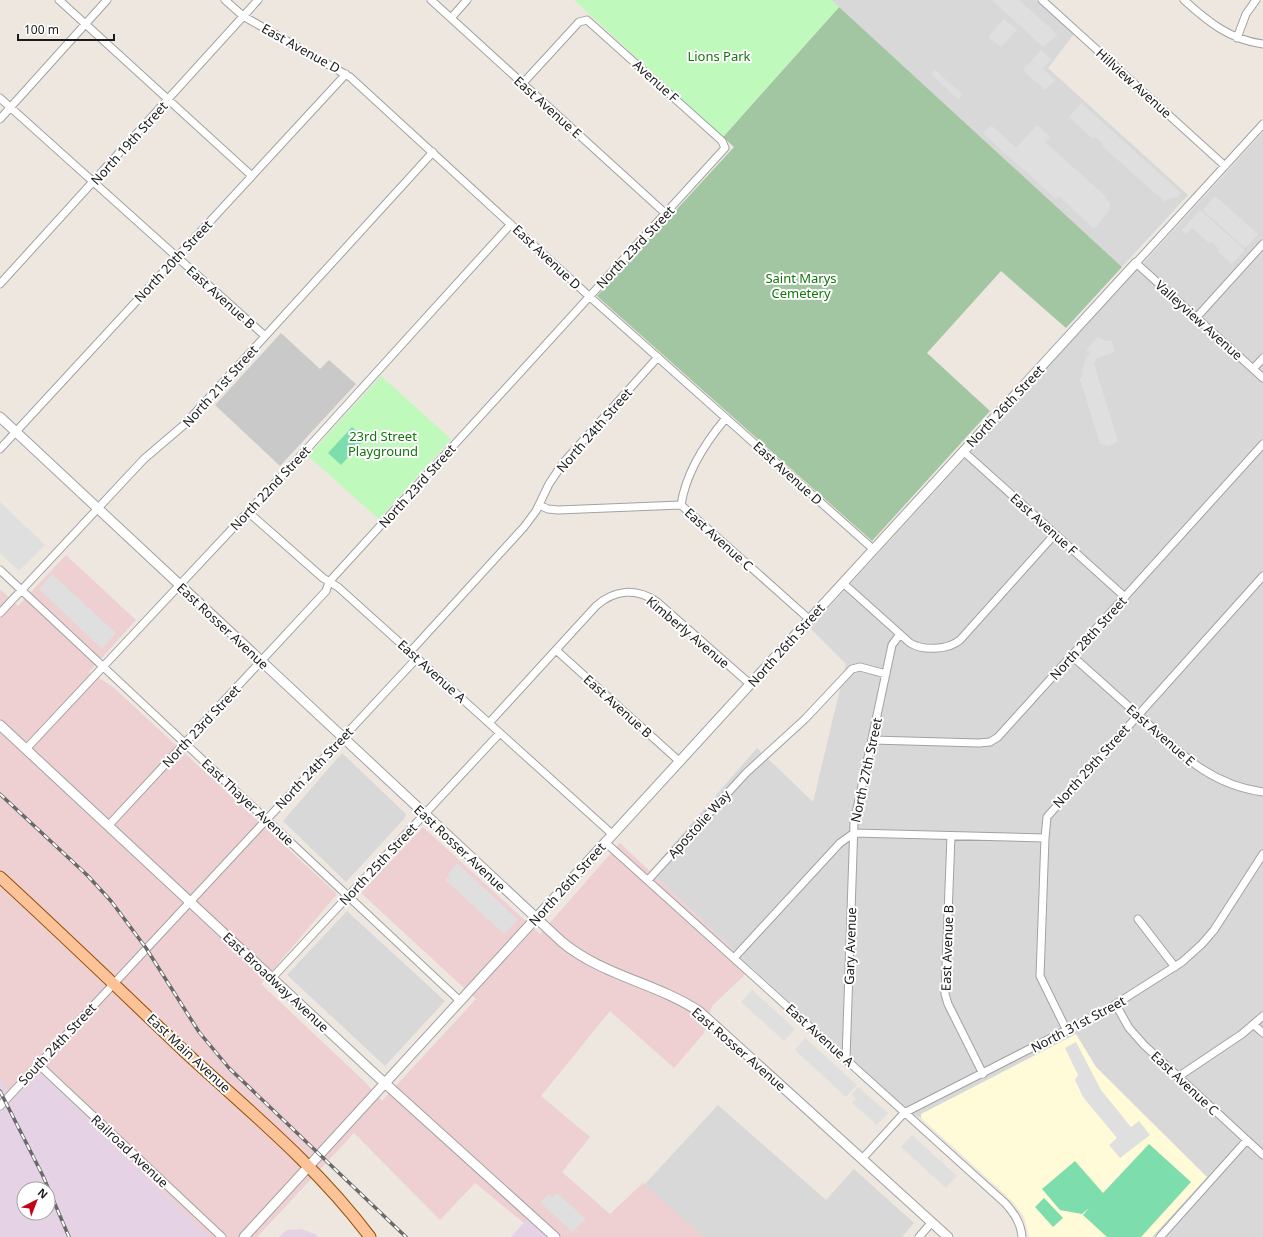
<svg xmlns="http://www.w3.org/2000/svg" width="1263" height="1237" font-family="'Noto Sans',sans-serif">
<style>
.residential{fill:#d9d8d8}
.commercial{fill:#eecfd2}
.industrial{fill:#e6d2e5;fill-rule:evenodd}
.education{fill:#fffad7}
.religious{fill:#c9c9c9}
.cemetery{fill:#a2c6a2}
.park{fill:#bff9bc}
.pitch{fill:#7eddac}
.parking{fill:#dfdfdf}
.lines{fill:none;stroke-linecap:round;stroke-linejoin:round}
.minor-casing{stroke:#a2a2a2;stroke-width:9}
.tertiary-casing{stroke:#a2a2a2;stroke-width:11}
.primary-casing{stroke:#914f01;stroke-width:13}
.minor{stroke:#fff;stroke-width:7}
.tertiary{stroke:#fff;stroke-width:9}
.primary{stroke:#fbc397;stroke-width:11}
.rail-casing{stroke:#696969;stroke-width:3.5}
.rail{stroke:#fff;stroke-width:2;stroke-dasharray:6;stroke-linecap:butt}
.labels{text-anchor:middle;stroke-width:4;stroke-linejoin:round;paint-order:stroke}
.street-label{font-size:13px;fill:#1b1b1b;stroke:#fff}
.park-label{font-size:13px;fill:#10770b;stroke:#fff}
</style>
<rect width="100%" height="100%" fill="#ede7e0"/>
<path class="residential" d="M831 0H1036L1074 34 1048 68 1188 195 1122 267Z
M1263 132V1237H1029L1024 1217 1012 1201 921 1118 913 1114 752 968 650 871 757 748 813 802 846 664 810 628Z
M342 753 406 814 404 819 346 882 283 821Z
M347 911 445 1001 385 1066 287 975Z
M718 1105 826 1200 854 1169 914 1223 902 1237H704L644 1185Z"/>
<path class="commercial" d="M66 555 136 620 89 672 113 687 337 894 261 984 364 1081 382 1101 476 999 361 893 423 827 540 934 620 843 752 968 712 1006 704 1033 674 1068 610 1011 541 1096 590 1137 562 1172 610 1214 643 1183 704 1237H560L533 1213 524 1223 475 1183 440 1220 354 1133 257 1237H209L39 1071 13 1100 0 1078V589L18 606Z"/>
<path class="industrial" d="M39 1071 209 1237H0V1078L13 1099ZM24 1189H48V1213H24Z
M533 1213 560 1237H511Z
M301 1229 315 1234 318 1237H279L287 1230Z"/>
<path class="education" d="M1076 1034 1096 1067 1207 1177 1152 1237H1029L1024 1217 1012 1201 921 1118V1114Z"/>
<path class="religious" d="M281 333 320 369 329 360 356 384 280 466 215 405Z"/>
<path class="cemetery" d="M839 7 1122 267 1066 328 1001 271 927 353 990 411 872 541 597 296 734 147 723 137Z"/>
<path class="park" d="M574 0H831L839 7 723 137Z
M381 376 451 439 379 519 308 456Z"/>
<path class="pitch" d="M352 427 365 439 341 465 328 453Z
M1149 1144 1191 1182 1141 1237H1107L1083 1215 1089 1208 1082 1214 1060 1210 1042 1189 1075 1161 1103 1193Z
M1044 1198 1063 1218 1053 1227 1035 1207Z"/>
<path class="parking" d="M992 0H1019L1058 35 1043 47Z
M1004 19 1017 30 1001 47 988 37Z
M1041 50 1051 59 1043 69 1055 80 1045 90 1023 70Z
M935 70 962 94 959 100 931 74Z
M1081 103 1181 193 1178 197 1168 199 1165 202 1102 146 1103 144 1095 137 1093 139 1069 117Z
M991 125 1016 148 1037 125 1050 137 1045 142 1103 194 1110 204 1109 211 1094 229 1059 196 1056 199 983 133Z
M1215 196 1258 234 1245 248 1203 210Z
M1200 210 1245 250 1232 264 1217 251 1219 249 1211 241 1209 243 1192 228 1186 234 1182 230Z
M1098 337 1106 341H1112L1115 352 1097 358 1094 364 1118 441 1109 446 1100 444 1080 379 1083 375 1082 371 1086 358 1090 353 1086 350Z
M0 502 45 545 19 571 0 553Z
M52 574 116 633 102 649 39 589Z
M457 863 518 920 504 934 445 880 449 876 448 874Z
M752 990 795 1029 784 1041 741 1002Z
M805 1038 857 1085 846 1097 795 1050Z
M1076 1042 1101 1090 1131 1127 1139 1121 1150 1135 1120 1158 1109 1145 1117 1138 1083 1097 1075 1080 1078 1075 1065 1048Z
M858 1087 888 1113 877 1125 852 1103 856 1099 852 1094Z
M912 1135 957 1176 946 1188 901 1147Z
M557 1193 586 1219 572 1232 540 1202 549 1194 552 1197Z"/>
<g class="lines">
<g class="minor-casing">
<path id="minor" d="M59 0 252 176
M225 0 243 16 350 77 590 297 873 549
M431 0 666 214
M1042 0 1225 166
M1184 0C1207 21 1230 40 1263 44
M451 18 467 0
M1237 38 1246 14 1256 0
M0 98 265 336
M0 119 107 0
M1263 124 1136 263 1263 378
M0 284 258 0
M1196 318 1263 244
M1253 369 1263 358
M0 449 346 74
M963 451 1125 597
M539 505 548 509 558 510 681 505 809 619
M681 505C686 472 705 443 726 418
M248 512 323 578 338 587 612 834
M0 570 460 1001
M843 583 910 643C923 651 948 650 960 640L1055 534
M0 613 144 459 185 424 433 152
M556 650 679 761
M410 652 524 527 536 511 549 484 563 463 658 357
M1072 656C1096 677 1120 699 1145 721 1182 755 1211 785 1263 792
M489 723 596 606C614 590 636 587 657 602L750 684
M872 740 979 743 990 742 998 737 1263 444
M26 749 305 451 511 224
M108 826 326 591 329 582 725 148 722 141 587 20 579 22 523 83
M951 836 945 994 948 1004 983 1074
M605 842 1005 1203C1014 1213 1021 1223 1022 1237
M648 880 746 773 805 719 852 669 860 667 886 674
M1138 919 1175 967
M734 958 840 843 854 833 1045 838
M272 978 500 733
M1116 1005 1129 1028 1144 1045 1263 1155
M1254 1025 1263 1033
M1067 1031 1040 976 1045 838 1047 817 1263 576
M846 1059 854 823 892 645 900 634
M38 1064 222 1237
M1178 1077 1242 1034 1263 1016
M0 1106 417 658
M862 1159 904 1113 1108 1009 1182 962 1202 944 1214 930 1263 854
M919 1237 932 1222
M1160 1237 1247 1140"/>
</g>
<g class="tertiary-casing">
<path id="tertiary" d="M0 417 562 942C603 976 657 983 700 1012L948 1237
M0 725 377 1076 555 1237
M244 1237 1136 263"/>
</g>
<g class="primary-casing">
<path id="primary" d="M0 877C62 934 123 993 184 1051 249 1111 317 1166 370 1237"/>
</g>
<use href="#minor" class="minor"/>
<use href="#tertiary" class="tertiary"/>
<use href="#primary" class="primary"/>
<g class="rail-casing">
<path id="rail" d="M0 794 87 875 111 901 146 948 199 1032 229 1068 406 1237
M0 1091 43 1176 69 1237"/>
</g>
<use href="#rail" class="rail"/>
</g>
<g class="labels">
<g class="street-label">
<text transform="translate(301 48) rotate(29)" y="5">East Avenue D</text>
<text transform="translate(656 81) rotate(42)" y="5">Avenue F</text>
<text transform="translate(1134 83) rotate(42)" y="5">Hillview Avenue</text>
<text transform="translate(548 107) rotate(42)" y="5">East Avenue E</text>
<text transform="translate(129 143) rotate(-48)" y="5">North 19th Street</text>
<text transform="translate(635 247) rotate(-47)" y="5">North 23rd Street</text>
<text transform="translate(547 257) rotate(43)" y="5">East Avenue D</text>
<text transform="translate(173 261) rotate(-47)" y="5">North 20th Street</text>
<text transform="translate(221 297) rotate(42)" y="5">East Avenue B</text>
<text transform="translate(1199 320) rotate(42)" y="5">Valleyview Avenue</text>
<text transform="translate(220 386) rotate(-48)" y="5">North 21st Street</text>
<text transform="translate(1005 406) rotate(-47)" y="5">North 26th Street</text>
<text transform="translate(594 430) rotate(-49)" y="5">North 24th Street</text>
<text transform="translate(788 473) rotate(42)" y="5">East Avenue D</text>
<text transform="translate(417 486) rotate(-48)" y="5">North 23rd Street</text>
<text transform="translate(270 488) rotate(-47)" y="5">North 22nd Street</text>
<text transform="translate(1044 524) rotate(42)" y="5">East Avenue F</text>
<text transform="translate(719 539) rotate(42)" y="5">East Avenue C</text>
<text transform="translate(223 626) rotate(43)" y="5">East Rosser Avenue</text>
<text transform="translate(688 632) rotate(40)" y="5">Kimberly Avenue</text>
<text transform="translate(1088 638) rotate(-48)" y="5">North 28th Street</text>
<text transform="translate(786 645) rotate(-48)" y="5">North 26th Street</text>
<text transform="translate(432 671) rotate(42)" y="5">East Avenue A</text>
<text transform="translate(618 706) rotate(42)" y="5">East Avenue B</text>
<text transform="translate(201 726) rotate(-47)" y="5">North 23rd Street</text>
<text transform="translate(1161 735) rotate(41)" y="5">East Avenue E</text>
<text transform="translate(1091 766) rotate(-48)" y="5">North 29th Street</text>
<text transform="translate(314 768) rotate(-47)" y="5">North 24th Street</text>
<text transform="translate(866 770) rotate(-78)" y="5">North 27th Street</text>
<text transform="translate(248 802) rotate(43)" y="5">East Thayer Avenue</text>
<text transform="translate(699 824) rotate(-48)" y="5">Apostolie Way</text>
<text transform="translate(460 848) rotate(43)" y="5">East Rosser Avenue</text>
<text transform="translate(378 864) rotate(-47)" y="5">North 25th Street</text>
<text transform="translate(567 884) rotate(-48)" y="5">North 26th Street</text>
<text transform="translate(850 946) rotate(-88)" y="5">Gary Avenue</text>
<text transform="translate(947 948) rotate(-88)" y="5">East Avenue B</text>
<text transform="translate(276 982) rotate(43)" y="5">East Broadway Avenue</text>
<text transform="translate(1078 1024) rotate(-28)" y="5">North 31st Street</text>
<text transform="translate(820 1035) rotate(42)" y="5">East Avenue A</text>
<text transform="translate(57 1044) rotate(-47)" y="5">South 24th Street</text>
<text transform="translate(739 1049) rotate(41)" y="5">East Rosser Avenue</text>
<text transform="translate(189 1053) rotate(43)" y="5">East Main Avenue</text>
<text transform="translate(1185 1083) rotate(43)" y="5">East Avenue C</text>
<text transform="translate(130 1151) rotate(43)" y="5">Railroad Avenue</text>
</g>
<g class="park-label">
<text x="719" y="61">Lions Park</text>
<text x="801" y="283">Saint Marys<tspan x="801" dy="15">Cemetery</tspan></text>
<text x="383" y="441">23rd Street<tspan x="383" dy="15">Playground</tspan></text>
</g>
</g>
<g transform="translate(36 1201) rotate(42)"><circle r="19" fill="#ffffff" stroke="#a4a4a4"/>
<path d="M0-3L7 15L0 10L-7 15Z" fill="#c5011a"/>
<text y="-6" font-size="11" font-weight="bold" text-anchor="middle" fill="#1b1b1b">N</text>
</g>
<path d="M18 34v6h96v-6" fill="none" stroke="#1b1b1b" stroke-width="2"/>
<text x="24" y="34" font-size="12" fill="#1b1b1b" stroke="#ffffff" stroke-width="3" paint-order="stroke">100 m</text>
</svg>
